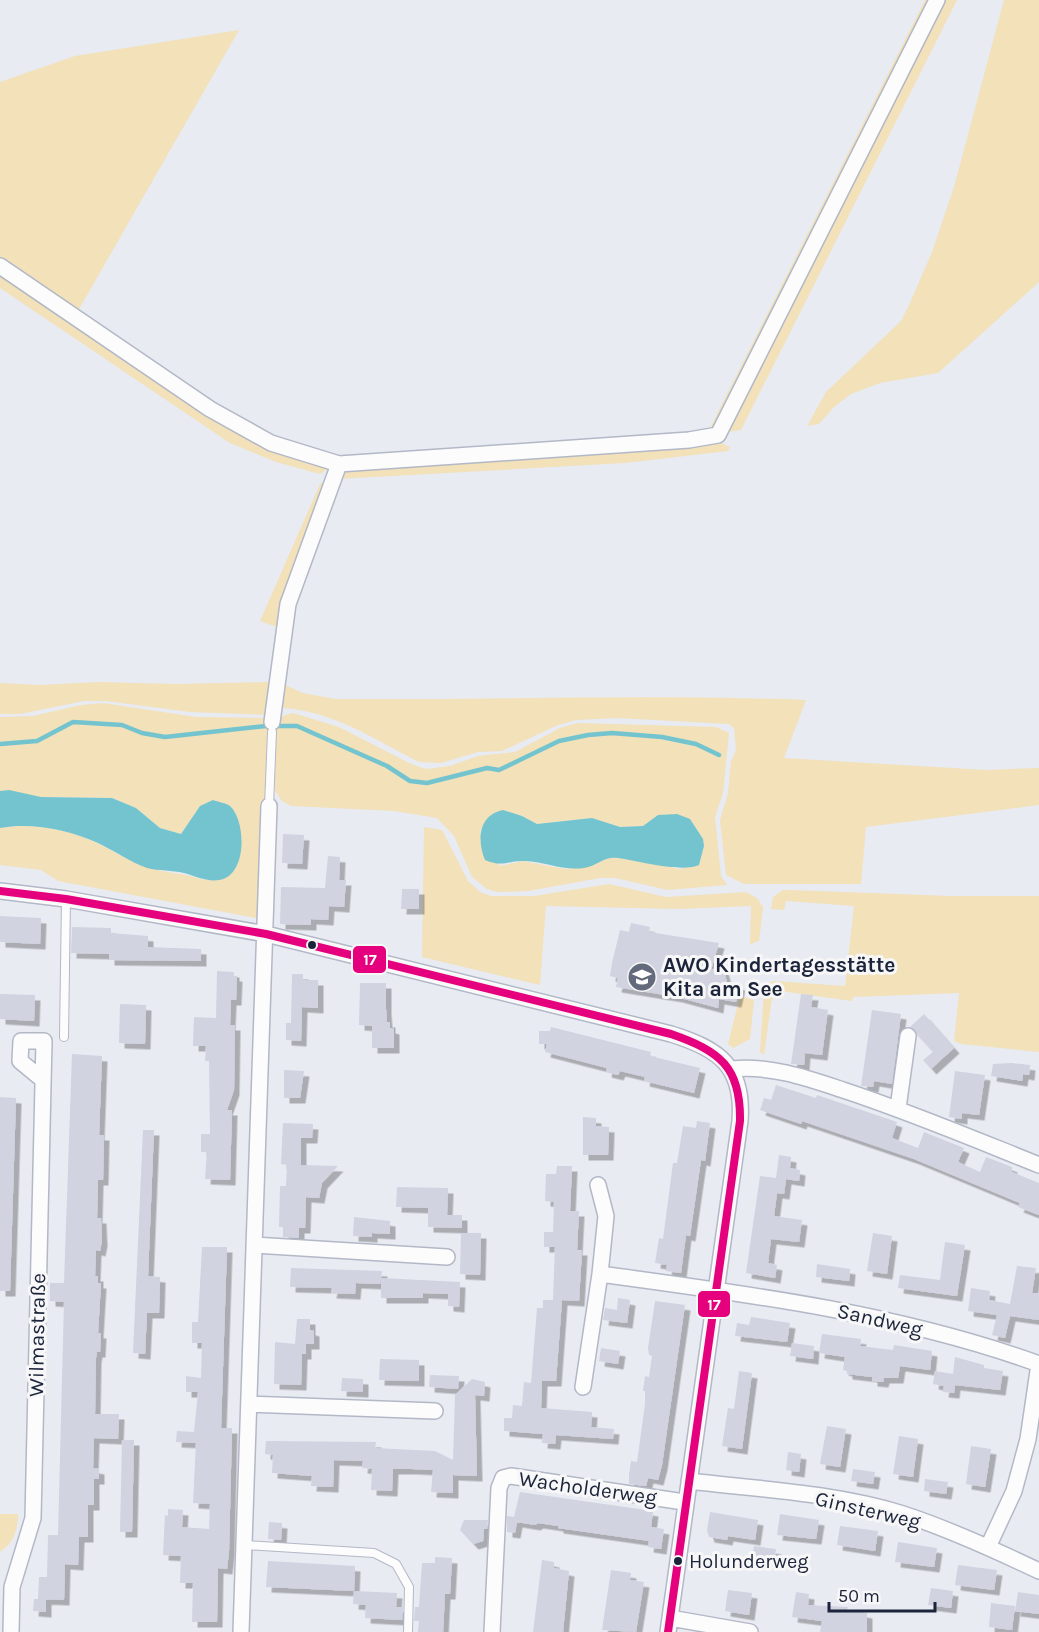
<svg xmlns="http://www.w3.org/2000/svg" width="1039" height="1632" font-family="Karla,sans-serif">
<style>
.green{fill:#f2e1b9;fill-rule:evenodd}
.water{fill:#73c4cf}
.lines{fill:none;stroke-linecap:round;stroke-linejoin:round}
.stream{stroke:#73c4cf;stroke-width:4.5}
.building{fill:#d1d3e1;filter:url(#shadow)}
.service-casing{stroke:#b3b8c7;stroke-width:10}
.minor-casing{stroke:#b3b8c7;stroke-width:18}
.service{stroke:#fcfcfd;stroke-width:8}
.minor{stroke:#fcfcfd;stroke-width:15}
.bus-1-casing{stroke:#f7f7f7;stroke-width:12}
.bus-1{stroke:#e5007d;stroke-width:8}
.bus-dot{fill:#1b243b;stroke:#f7f7f7;stroke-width:2}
.labels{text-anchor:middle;stroke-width:6;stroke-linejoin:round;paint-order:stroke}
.bus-label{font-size:20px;fill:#1b243b;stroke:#f7f7f7;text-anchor:start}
.poi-label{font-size:21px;font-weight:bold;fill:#1b243b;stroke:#f7f7f7;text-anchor:start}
.street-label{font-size:21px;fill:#1b243b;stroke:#f7f7f7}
.line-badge{stroke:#f7f7f7;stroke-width:2}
.badge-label{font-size:16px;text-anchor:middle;font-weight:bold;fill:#fff}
</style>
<defs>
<filter id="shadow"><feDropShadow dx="5.5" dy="5.5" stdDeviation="0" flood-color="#0004"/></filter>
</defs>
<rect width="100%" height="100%" fill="#e8ebf2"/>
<path class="green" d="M925 0H932L717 427 708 432Z
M944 0H957L741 430 727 432Z
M1004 0H1039V282L938 373 880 383 851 394 834 407 819 424 807 426 826 392 901 321 910 303 932 252 954 187Z
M239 30 78 311 0 258V82L75 56Z
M0 272 222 423 318 461 326 470 320 474 276 462 230 443 0 288Z
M716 441 730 447 728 451 625 463 337 479 342 467Z
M326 481 280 628 260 621 320 484Z
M99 682 176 684 271 682 268 715 190 712 106 701H84L20 714H0V683L39 685Z
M278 682 303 693 335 699C492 700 649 694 806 700L784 758 986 770 1039 768V805L866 827 861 884H744L726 875 720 820 728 793 731 761 736 750 734 728 729 724 617 718 576 720 558 725 502 751 478 752 441 763 419 762C375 740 334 711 282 708L277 714Z
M103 703 196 717 268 718 260 911 256 918 58 881 41 870 0 865V828C31 822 72 830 99 844 115 852 129 861 145 866 163 873 184 873 204 880L241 840 236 815 230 806H200L181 834 160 828 136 808 112 798 41 797 0 791V717L33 716 81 705Z
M293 713 339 727 411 764 426 769 450 766 478 756 515 752 560 728 578 723 716 727 729 733 723 793 715 817 721 876 727 885 668 890 615 878H600L528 891 497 892 487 889 472 877 454 836 437 818 394 811 291 806 282 801 275 791 276 718ZM503 811 522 816 537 824 592 818 620 827 643 826 658 815 704 846 699 865 679 869 660 864 611 857 593 865 565 869 523 861 500 866 480 832C486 820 489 813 503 811Z
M424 827 442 830 468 881 480 892 491 896H534L609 884 666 897 746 892 757 898 763 907 759 941 750 944 751 906 678 909 546 906 540 985 422 957Z
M789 890 951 896H1039V1052L961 1044 954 1041 959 993 853 997 852 1001 773 990 764 1055 760 1052 764 990 768 983 774 981 845 986 854 906 786 901 784 910 771 909 773 897 783 890Z
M740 996 754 1000 750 1039 733 1048 728 1044Z
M0 1514H18C18 1530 14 1542 0 1552Z"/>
<path class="water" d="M9 790 41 797 112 798 136 808 160 828 181 834 200 806 213 800C218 802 226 803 230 806 246 820 248 876 219 880 207 882 195 876 184 873 172 870 159 871 147 868 130 862 115 851 98 843 70 830 31 822 0 828V791Z
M503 810 522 816 537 824 592 818 620 827 643 826 658 815 677 814 690 819 703 839 704 846 699 865C682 873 639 861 618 858 604 856 597 866 584 868 563 871 546 862 525 861 507 860 504 868 485 860 477 841 478 815 503 810Z"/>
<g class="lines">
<path class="stream" d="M0 744 37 741 73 722 122 725 142 733 165 737 266 726H297L387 766 410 781 427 783 487 768 499 770 559 741 588 735 612 733 662 737 696 744 719 755"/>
</g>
<path class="building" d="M283 834 304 835 302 864 282 863Z
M328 856 340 857 339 880H346L344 907 329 906 328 920 311 919V925L280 924 281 887 325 888Z
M402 889H419V909H401Z
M0 916 41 918 40 944 0 942Z
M631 923 650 927 649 932 719 943 711 970 722 965 727 982 740 985 736 1002 719 999 718 1008 677 997 616 987 618 978 610 976 612 963 620 930 629 932Z
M72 927 111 928V933L148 936V947L201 949V961L109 960V954L71 953Z
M217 971 234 972V976H237L236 1000H231L230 1025H235L234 1090 227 1110H232L230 1180 205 1179 207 1152H201V1134H210L209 1061H205L206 1046H193L194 1017 216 1018Z
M292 974H303V980H318V1008L302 1007 301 1041 286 1040V1023H291Z
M360 983H386V1009L387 1022H390V1028L394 1029V1048H372V1026L359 1025Z
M0 994 35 995 34 1021 0 1019Z
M801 994 813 995 811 1007 828 1010 822 1055 805 1053 804 1065 791 1064Z
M120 1004 146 1005 145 1044 119 1043Z
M872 1010 901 1014 892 1084 874 1081 873 1087 861 1086Z
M924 1014 954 1048 931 1069 923 1060 933 1052 910 1027Z
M551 1027 651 1052 650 1056 700 1068 694 1093 644 1081 645 1077 620 1071 618 1075 606 1072 607 1068 545 1052 547 1044H539V1031H550Z
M72 1054 102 1056 99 1135H104L103 1180H98L97 1218H101L102 1241 100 1251 96 1250 95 1276H98V1283H101L98 1333H101L100 1352H97L96 1358 95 1414H119L118 1439 94 1438 93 1468 99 1469V1479H94V1505H88V1537H79L78 1565 65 1564 64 1600 39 1599H46V1612L33 1611 34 1599H38L39 1577H47L48 1535H58L64 1302 50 1301V1283H64Z
M1012 1063 1030 1065 1029 1075 1023 1074 1022 1081 991 1076 993 1064Z
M284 1070 304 1071 300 1098H284Z
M955 1071 985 1075 979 1115 962 1113V1119L949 1117Z
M776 1085 816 1098 817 1095 897 1122 892 1138 918 1148 924 1132 964 1148 958 1162 980 1172 986 1157 1012 1167V1172L1039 1183V1215L1018 1207 1020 1203 914 1159 802 1121 801 1124 760 1110 764 1098 771 1100Z
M0 1097 16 1098 10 1291H0Z
M583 1117 596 1118V1126L609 1127 608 1155H583Z
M697 1121 710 1123 705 1161 701 1160 690 1236 686 1235 681 1273 666 1271 667 1265 655 1263 659 1238 663 1239 673 1163H677L683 1126 696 1128Z
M283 1123 313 1124 312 1138H301V1165L338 1166 322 1183 319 1198 306 1197 305 1228H299V1238L283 1237V1227H279L280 1186H286L287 1165 281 1164Z
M143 1130H154L148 1276 160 1277 159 1313H147L145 1354 133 1353Z
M779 1155 791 1157 790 1168 800 1170 799 1181 786 1179 784 1194 777 1193 774 1216 802 1220 799 1242 771 1239 768 1263 777 1265 775 1278 746 1273 760 1176 776 1178Z
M557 1166H572L570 1211H579L577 1250H582L579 1301 562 1300 556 1381H542L541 1408 592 1412 591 1427 614 1429 613 1439 556 1435 555 1444 542 1443 543 1434 504 1431V1418H512L513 1405 522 1406 524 1382 531 1383 537 1308H543V1300H553L555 1247H544V1232H553L554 1202 545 1201 546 1174H556Z
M397 1187 448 1188 447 1215H462V1228L428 1227V1208L396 1207Z
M354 1217 390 1221V1234L372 1233V1237L353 1236Z
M461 1233H481L480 1275 460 1274Z
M873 1233 892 1236 887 1274 867 1271Z
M945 1242 965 1245 957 1296 898 1288 900 1275 940 1280Z
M202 1247H227L221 1428H232L229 1551 227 1569 218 1568 217 1622H192L193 1583H180L181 1556 163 1555 165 1515 168 1516V1509L183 1510 182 1527 209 1529 210 1504 193 1503 196 1443 176 1442 177 1431 194 1432 198 1392H186V1376L201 1378 202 1343H192V1322H198Z
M817 1264 850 1269 849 1281 816 1277Z
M1017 1266 1036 1268 1032 1293H1039V1320L1010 1316 1005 1338 992 1335 997 1315 968 1311 971 1288 990 1291 989 1300 1010 1304Z
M291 1268 382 1271 381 1278 460 1282 459 1307 448 1306V1294L423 1293V1298H381V1280L380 1284 356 1283 355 1294 331 1293 332 1288 290 1287Z
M618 1298 630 1300 627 1323 603 1320 605 1308 617 1310Z
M655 1301 685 1305 662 1465 658 1480 648 1478 646 1486 629 1484V1475L631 1461 637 1462 645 1404V1391H643L645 1376 649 1377 652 1356 649 1355 648 1348Z
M751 1317 790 1323 787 1342 735 1336 737 1323 749 1325Z
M297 1319H310V1330L314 1331V1344H306V1354H302L301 1385 274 1384 275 1342 295 1344Z
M822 1334 861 1339 860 1346 893 1350 894 1345 932 1351 930 1370 900 1366 898 1378H884L883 1382 872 1381V1377L847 1374V1371L843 1370 845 1357 819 1353Z
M792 1343 814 1346 813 1359 790 1356Z
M601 1348 620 1351 618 1364 599 1361Z
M955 1357 984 1365V1368L1003 1371 1000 1390 955 1385 954 1393 943 1392 944 1386 933 1384 935 1371 953 1374Z
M380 1359 419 1360V1381L379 1380Z
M739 1371 752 1373 742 1449 722 1446 728 1408 734 1409Z
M430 1375 459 1376 458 1389 429 1387Z
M342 1378 363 1379V1392L341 1391Z
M472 1379 485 1382 484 1396 475 1395 477 1476 453 1475V1493L431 1492 433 1470 412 1469H393L392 1491 371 1490 372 1469 362 1468 363 1461 334 1460 333 1487 311 1486 312 1476 272 1473 273 1455 265 1454 266 1441 376 1442 375 1448 435 1451 453 1460 455 1395Z
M827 1426 846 1429 840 1467 820 1464Z
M899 1436 918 1439 913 1477 893 1474Z
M122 1440H134L132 1532H120Z
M971 1446 991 1449 985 1487 966 1484Z
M788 1452 801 1454 799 1472 786 1470Z
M853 1469 875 1472 873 1484 851 1481Z
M925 1479 948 1482 946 1494 924 1491Z
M520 1492 653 1511 651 1527 664 1529 661 1549 648 1547 649 1541 558 1528V1526L538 1523 535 1525 517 1522 515 1533 507 1532V1516L514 1517Z
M710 1512 758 1520 755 1540 728 1536 727 1540 709 1537 707 1530Z
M780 1514 819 1520 816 1539 777 1535Z
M464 1520H488L487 1529H484L483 1541 473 1544 460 1530Z
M269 1522 282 1523 281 1540 268 1539Z
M840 1526 878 1531 875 1551 837 1545Z
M898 1542 937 1548 934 1567 895 1562Z
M754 1546 776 1549 774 1562 752 1558Z
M435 1557 452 1558 450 1594H445L443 1632H418L419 1621H414L415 1607H419L422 1563H435Z
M542 1560 554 1562V1568L569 1571 563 1632H533Z
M268 1561 355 1566 354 1591 266 1587Z
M958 1565 997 1570 994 1590 955 1585Z
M611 1570 631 1573 630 1580 644 1582 636 1632 602 1630Z
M931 1588 953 1591 951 1608 928 1605Z
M728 1590 752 1593 749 1615 725 1611Z
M354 1591 397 1593 396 1607H403L402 1620 365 1618 366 1605 353 1604Z
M796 1592 809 1594 808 1605 848 1607 847 1610 867 1613V1632H820L822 1621 792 1617Z
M1018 1592 1039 1595V1614L1015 1611Z
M991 1603 1015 1606 1012 1630 989 1627Z"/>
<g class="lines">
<g class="service-casing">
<path id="service" d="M269 806 272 732
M64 1037 66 899
M244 1545 374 1553 396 1564 409 1587 408 1632"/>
</g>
<g class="minor-casing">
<path id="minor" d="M0 266 210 409 271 443 339 464 689 440 718 435 937 0
M272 722 288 604 339 464
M0 891 66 899 266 934 671 1034C720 1049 744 1067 740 1121L668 1632
M732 1069C770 1065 807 1078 843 1090 910 1112 974 1139 1039 1165
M898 1108 908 1036
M254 1245 447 1257
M600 1274C748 1294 898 1313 1039 1364
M583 1387 600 1274 606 1216 598 1185
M249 1404 435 1411
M689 1481C757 1489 837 1493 903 1514 949 1529 995 1550 1039 1571
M988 1547 1014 1491 1028 1439 1039 1364
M670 1618 750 1632
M11 1632 12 1587 33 1518 44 1041H21L20 1061 43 1080
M241 1632 269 806
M492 1632 499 1488 503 1478 511 1476 684 1502"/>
</g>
<use href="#service" class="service"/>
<use href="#minor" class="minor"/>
<g class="bus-1-casing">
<path id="bus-1" d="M0 891 66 899 266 934 671 1034C720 1051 741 1067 740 1121L668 1632"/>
</g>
<use href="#bus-1" class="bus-1"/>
</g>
<defs>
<g id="school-disc" transform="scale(1.5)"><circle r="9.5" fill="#636a7b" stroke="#f7f7f7"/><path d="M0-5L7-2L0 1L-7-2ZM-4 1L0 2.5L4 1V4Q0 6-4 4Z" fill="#fff"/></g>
</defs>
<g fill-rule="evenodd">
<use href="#school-disc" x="642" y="977"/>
</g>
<g class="bus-dot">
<circle cx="312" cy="945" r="5"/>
<circle cx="678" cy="1561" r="5"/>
</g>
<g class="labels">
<g class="bus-label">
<text x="689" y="1568">Holunderweg</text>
</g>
<g class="poi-label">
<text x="663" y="972">AWO Kindertagesstätte<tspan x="663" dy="24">Kita am See</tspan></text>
</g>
<g class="street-label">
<text transform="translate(880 1320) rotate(13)" y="7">Sandweg</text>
<text transform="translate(37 1335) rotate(-89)" y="7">Wilmastraße</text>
<text transform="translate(588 1488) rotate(8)" y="7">Wacholderweg</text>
<text transform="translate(868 1510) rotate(13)" y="7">Ginsterweg</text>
</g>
</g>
<g class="line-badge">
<rect x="352" y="945" width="35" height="29" rx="6" fill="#e5007d"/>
<rect x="697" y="1290" width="34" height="28" rx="6" fill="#e5007d"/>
</g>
<g class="badge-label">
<text x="370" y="965">17</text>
<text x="714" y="1310">17</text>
</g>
<path d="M829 1602v9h106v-9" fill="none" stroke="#1b243b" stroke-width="3"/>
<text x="838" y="1602" font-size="18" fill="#1b243b" stroke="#f7f7f7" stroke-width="4.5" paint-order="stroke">50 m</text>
</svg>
